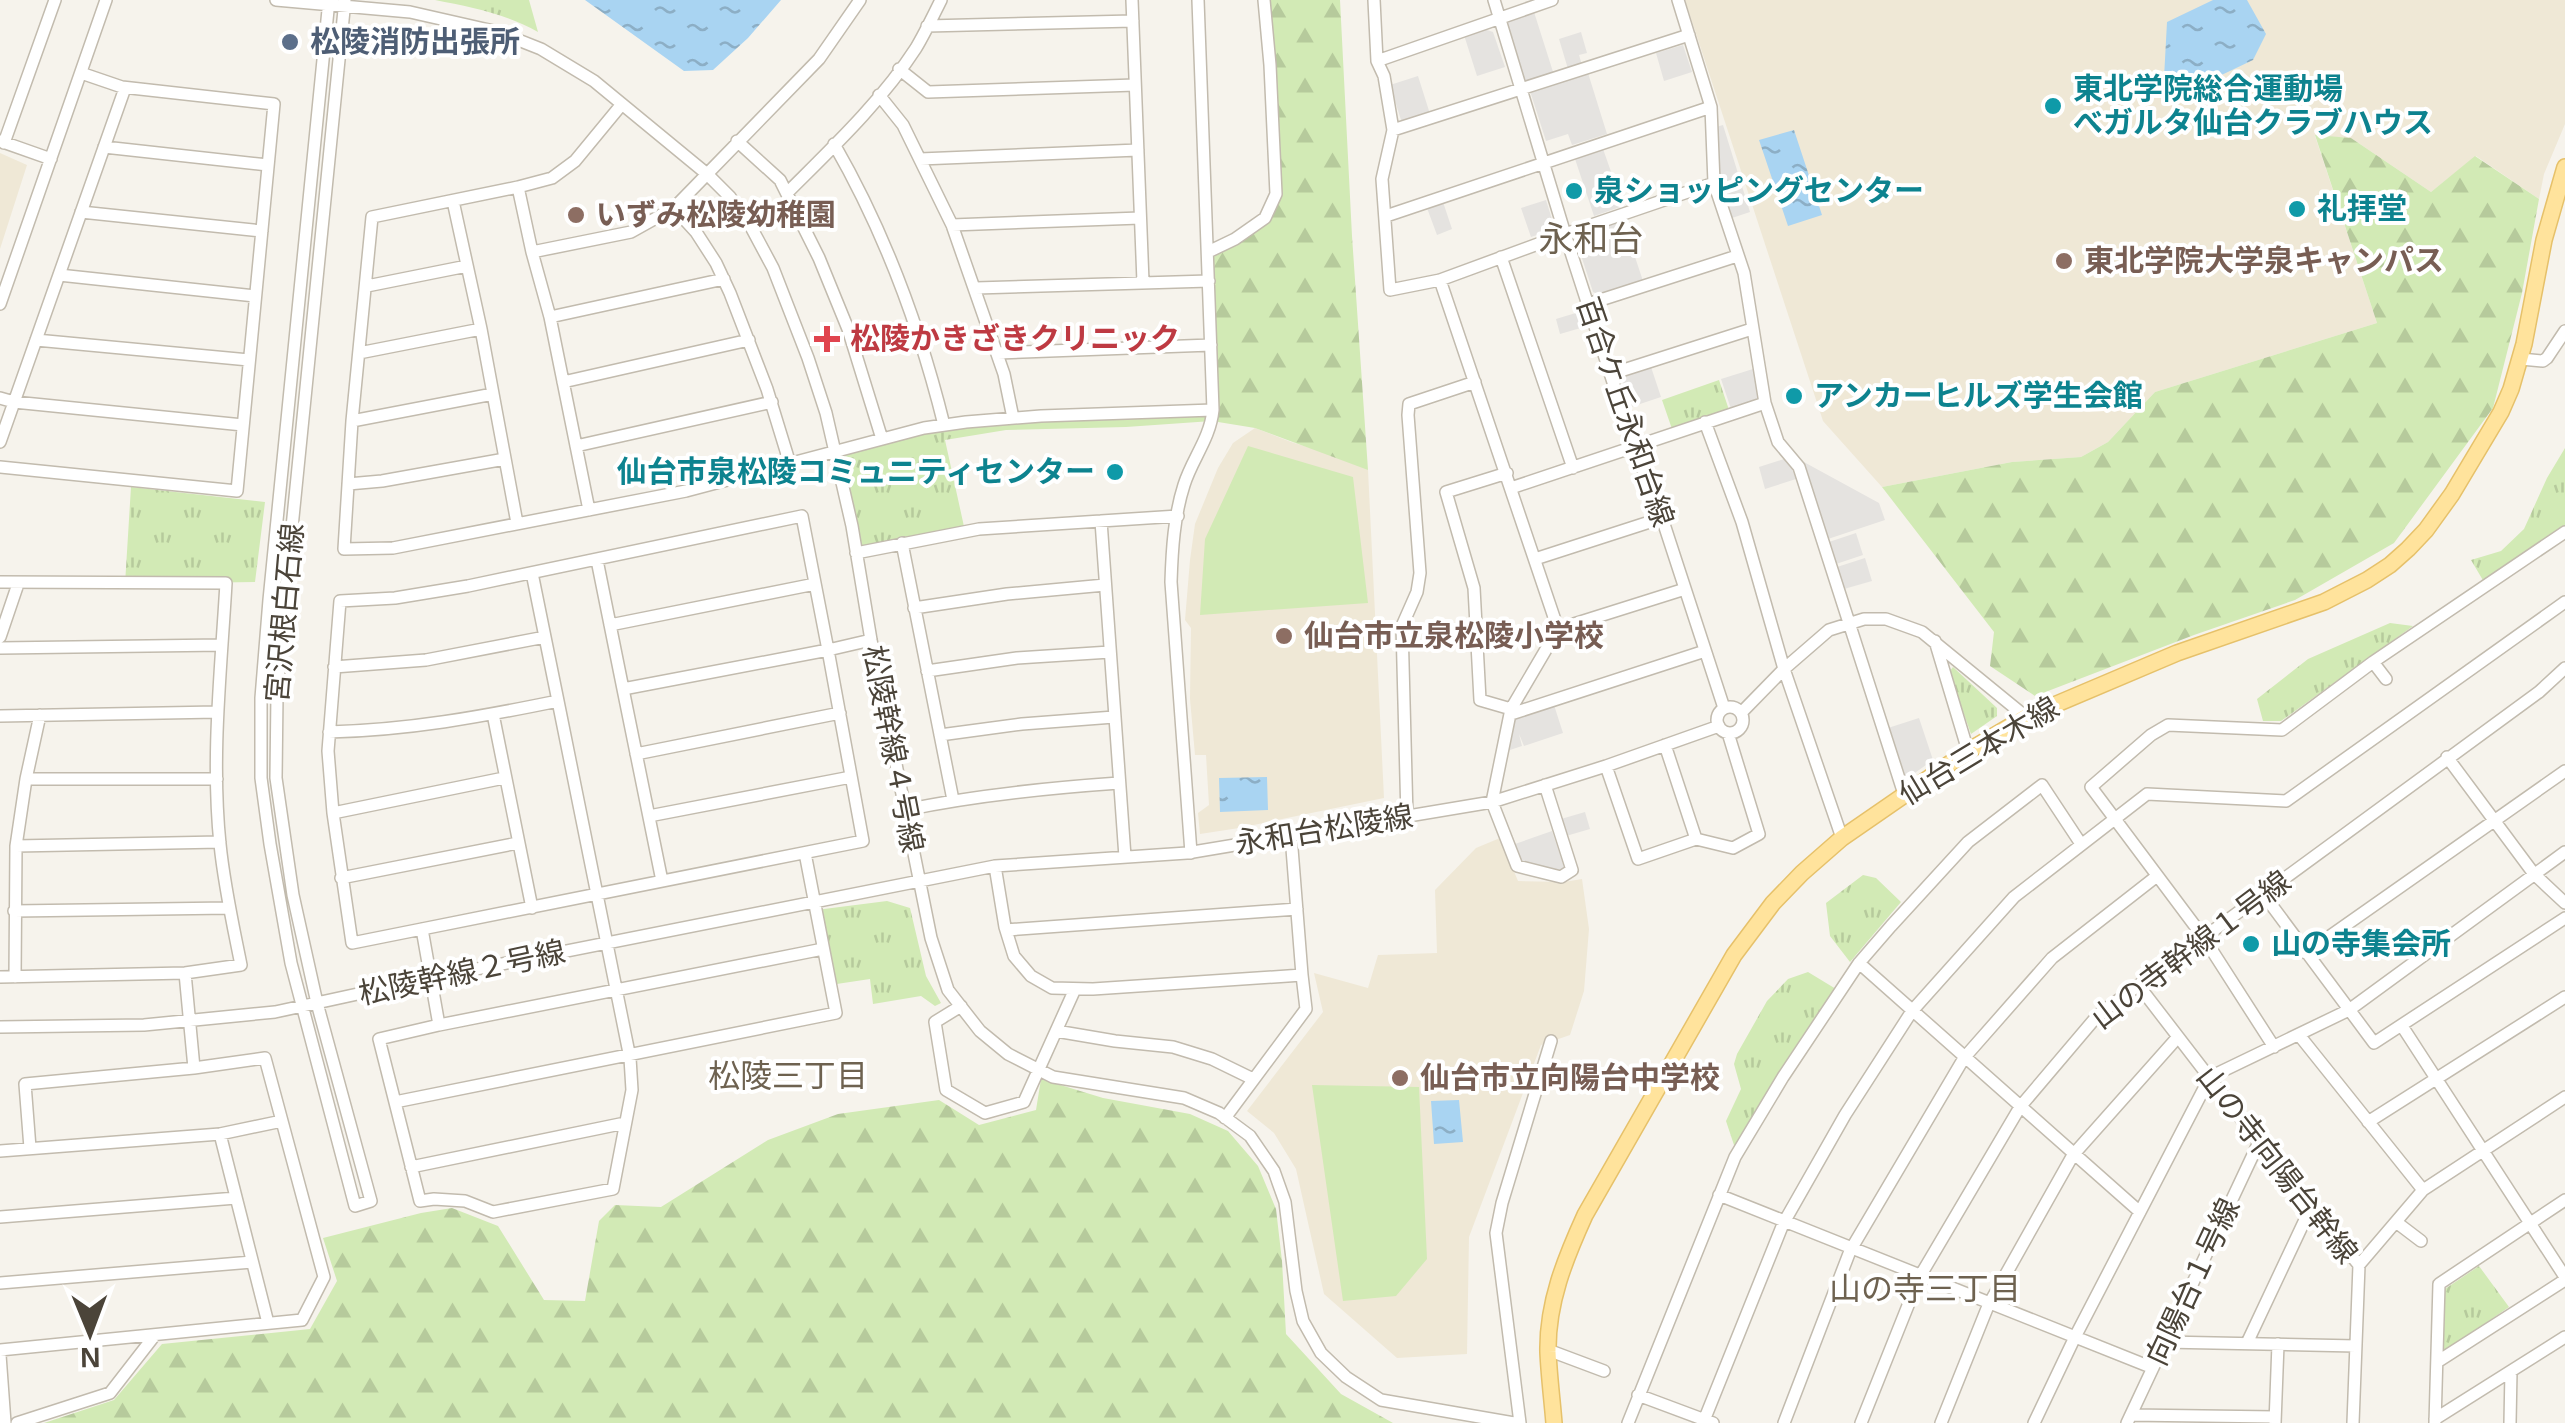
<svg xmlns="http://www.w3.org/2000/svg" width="2565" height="1423" font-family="Arial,'Noto Sans JP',sans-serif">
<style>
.education{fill:#efe8d6}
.forest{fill:url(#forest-firs)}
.park{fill:url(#park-tufts)}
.pitch{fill:#d2eab5}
.parking{fill:#e5e3e0}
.water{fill:url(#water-ripples)}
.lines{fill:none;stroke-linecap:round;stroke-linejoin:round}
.minor-casing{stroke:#c2bbae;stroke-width:14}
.major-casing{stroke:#e6c16a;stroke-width:18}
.minor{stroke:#fff;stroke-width:11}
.major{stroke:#ffe39c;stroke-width:15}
.service-dot{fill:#5c6f8a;stroke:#fff;stroke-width:4}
.culture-dot{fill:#0f9aa8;stroke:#fff;stroke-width:4}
.education-dot{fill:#8d6e63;stroke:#fff;stroke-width:4}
.health-dot{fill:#e0444e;stroke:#fff;stroke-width:4}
.labels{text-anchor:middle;stroke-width:8;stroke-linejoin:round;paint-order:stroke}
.service-label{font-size:30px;font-weight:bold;fill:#4e5e75;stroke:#fff;text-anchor:start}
.culture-label{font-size:30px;font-weight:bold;fill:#0d838f;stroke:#fff;text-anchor:start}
.education-label{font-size:30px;font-weight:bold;fill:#785e54;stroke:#fff;text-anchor:start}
.health-label{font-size:30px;font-weight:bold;fill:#be3a42;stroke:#fff;text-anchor:start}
.street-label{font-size:30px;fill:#4b4439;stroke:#fff}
.neighbourhood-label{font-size:32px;fill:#6e6250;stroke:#fff}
.quarter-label{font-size:35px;fill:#6e6250;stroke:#fff}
</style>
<defs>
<pattern id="forest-firs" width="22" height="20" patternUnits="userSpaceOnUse" patternTransform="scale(2.5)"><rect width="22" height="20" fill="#d2eab5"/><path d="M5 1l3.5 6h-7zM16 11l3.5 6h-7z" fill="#b6ca9c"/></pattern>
<pattern id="park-tufts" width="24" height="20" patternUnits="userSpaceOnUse" patternTransform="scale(2.5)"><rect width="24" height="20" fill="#d2eab5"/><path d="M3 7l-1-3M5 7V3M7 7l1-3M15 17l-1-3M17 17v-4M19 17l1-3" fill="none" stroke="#b6ca9c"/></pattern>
<pattern id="water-ripples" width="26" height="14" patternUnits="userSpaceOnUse" patternTransform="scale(2.5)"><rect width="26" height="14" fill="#a9d4f2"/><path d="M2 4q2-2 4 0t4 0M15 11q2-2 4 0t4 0" fill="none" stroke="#8caec5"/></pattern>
</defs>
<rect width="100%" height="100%" fill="#f6f3ec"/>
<path class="education" d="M1685 0H2565V124L2544 174 2539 199 2476 156 2431 192 2351 138 2315 136 2377 323 2155 392 2108 442 2081 457 2012 462 1882 487 1823 421Z
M0 153 27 165 0 249Z
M1255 428 1291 442 1356 462 1368 470 1384 798 1239 828 1200 834 1198 813 1209 805 1206 755H1195L1190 699 1191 628 1185 620 1190 560 1195 524 1218 468 1233 443Z
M1500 838 1518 881 1564 882 1582 879 1589 929 1584 991 1570 1035 1541 1045 1469 1237 1467 1354 1397 1358 1324 1294 1296 1169 1274 1133 1247 1111 1323 1012 1314 973 1368 988 1378 955 1437 953 1435 890 1476 848Z"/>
<path class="forest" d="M1265 0H1340L1352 236 1368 470 1255 428 1212 421 1208 252 1264 218 1276 194Z
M2315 135 2351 138 2431 192 2475 156 2539 199 2522 293 2493 408 2394 543 2295 600 2194 635 2035 696 1990 666 1994 632 1882 487 2012 462 2081 457 2108 442 2155 392 2377 323Z
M1041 1079 1103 1098 1190 1114 1228 1131 1258 1166 1276 1209 1282 1261 1286 1334 1341 1394 1393 1423H44L114 1400 162 1344 310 1329 337 1281 323 1238 421 1213 452 1208 498 1226 544 1300 585 1301 599 1221 615 1205 661 1207 768 1140 838 1114 939 1100 979 1125 1036 1110Z"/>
<path class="park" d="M435 0H529L538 32C506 14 471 7 435 0Z
M1719 380 1729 410 1672 429 1662 400Z
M1213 410 1212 421 1126 427 1006 430 945 440 965 531 856 553 835 452 923 428Z
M2565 448V525L2484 582 2471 560 2501 551 2524 529 2547 478Z
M131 487 265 502 255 582 125 584Z
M2390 623 2413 626 2281 721H2263L2257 699 2308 659Z
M1953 667 1997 708V716L1971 734 1949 672Z
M1863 875 1876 878 1901 902 1850 962 1830 936 1826 903Z
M887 901 910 908 926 976 941 1003 935 1006 921 996 873 1004 870 979 830 985 816 910Z
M1808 972 1836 989 1736 1151 1726 1121 1741 1089 1734 1064 1737 1054 1767 1001 1788 979Z
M2479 1266 2509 1307 2444 1352 2442 1351 2445 1289Z"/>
<path class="pitch" d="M1248 446 1353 477 1368 603 1200 615 1205 539Z
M1312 1085 1419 1087 1427 1259 1396 1296 1343 1301Z"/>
<path class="parking" d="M1534 12 1554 75 1524 84 1507 27 1509 20Z
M1484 29 1493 32 1505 67 1477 76 1464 35Z
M1581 32 1587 53 1579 55 1582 65 1568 69 1559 39Z
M1683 45 1692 72 1664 81 1656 53Z
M1588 73 1607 134 1572 145 1568 134 1546 141 1530 91Z
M1418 76 1430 114 1408 121 1401 120 1390 85Z
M1723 125 1750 212 1732 218 1719 183 1716 127Z
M1602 146 1623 206 1594 216 1574 156Z
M1546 200 1555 229 1531 237 1521 208Z
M1443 202 1452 229 1437 235 1427 208Z
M1623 221 1643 281 1600 295 1593 292 1577 243 1579 236Z
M1579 312 1584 327 1560 334 1556 319Z
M1651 367 1661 397 1631 407 1621 377Z
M1753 369 1763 399 1731 409 1721 379Z
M1784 459 1792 469 1796 479 1765 489 1759 467Z
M1802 461 1879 503 1885 520 1828 539Z
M1856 533 1863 555 1836 564 1829 542Z
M1865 558 1872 581 1844 589 1837 567Z
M1554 705 1563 733 1524 746 1519 734 1522 746 1507 751 1515 718Z
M1919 718 1933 760 1905 780 1888 728Z
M1585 812 1590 829 1566 836 1561 819Z
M1552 831 1564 867 1560 871 1521 862 1515 844Z"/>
<path class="water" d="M585 0H781L748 38 713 70 684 71Z
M2213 0H2247L2266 34 2253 60 2188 91 2164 78 2167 22Z
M1794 130 1822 215 1788 226 1759 140Z
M1267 777 1268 810 1220 812 1219 778Z
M1459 1100 1463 1142 1434 1144 1431 1101Z"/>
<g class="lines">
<g class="minor-casing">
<path id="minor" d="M276 0 410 12 498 32 541 49 594 81 707 174 730 197 751 227 773 268 808 358 826 413 852 526 871 640 931 938 948 990 980 1031 1008 1054 1053 1077 1184 1098 1219 1113 1250 1136 1274 1171 1285 1202 1296 1291 1303 1321 1321 1353 1346 1377 1381 1400 1514 1423
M329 0 269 600 261 698V778L270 844 291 963 355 1206 371 1201 317 1003 293 895 276 778 277 695 284 607 345 0
M1132 0 1143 282
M1374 0 1377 61 1384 76 1393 130 1382 179 1390 290 1440 280 1565 234 1714 183
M1494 0 1565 234 1634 447 1662 518 1724 708
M1678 0 1711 107 1714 183 1744 273 1765 403 1778 442 1799 467 1904 794
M927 26 1133 21
M1377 61 1552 0
M899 69 928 92 1135 85
M879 95 903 125 952 225 1004 374 1013 418
M622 104 575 161 552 178 518 187 372 217 352 421 344 549 393 548 686 491 924 428 966 422 1041 416 1213 410
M1393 130 1689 35
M0 141 51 159
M737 141 780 180 819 258 848 329 882 439
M4 143 55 0
M834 144C884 231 920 328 944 425
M104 147 268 165
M920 159 1138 150
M518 187 532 252 550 317 589 510
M787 193C832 148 881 102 916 48 925 33 933 16 941 0
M453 201 481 329 517 523
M674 208 696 232 716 263 730 293 767 389 790 464
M81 212 262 231
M1386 216 1711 107
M952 225 1140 218
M532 252 631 232 674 208 819 59 860 0
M1208 252 1235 239 1265 218 1276 194 1270 65 1264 0
M1501 257 1573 468
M59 275 255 296
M1440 280 1558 629 1511 709 1492 802 1517 866 1561 877 1572 870 1545 785
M367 286 467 266
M976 288 1209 281
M0 304 106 0
M1588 304 1737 256
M550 317 724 279
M36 340 249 360
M359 353 481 329
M998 353 1211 345
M2521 359 2543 361 2547 358 2565 331
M1611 374 1752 329
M563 382 749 340
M0 398 14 402 243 425
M352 421 493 394
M1705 422 1742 522 1784 669 1842 838
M0 442 125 88
M576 446 772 402
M0 467 237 491 274 104 122 87 81 73
M1507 473 1446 492 1474 588 1480 700 1511 709
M348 484 382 481 505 459
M1511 488 1765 403
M1101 521 1125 857
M902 543 953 800
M856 553 979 529 1178 516
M1535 559 1662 518
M0 582 226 583C221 670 211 757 220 844 224 885 233 925 241 965L185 973 0 977
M914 608 1007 594 1105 585
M610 625 815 584
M1558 629 1685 589
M0 637 18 584
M1935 641 1968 751
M0 648 222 645
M2373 662 2386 679
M334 667 426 660 545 637
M927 671 1017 658 1110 652
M623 689 662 881
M558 701 630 1058 632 1090 613 1189 493 1212 465 1201 434 1199 420 1201 379 1039 439 1025 422 929 352 943 333 813 328 751 340 601 395 598 468 586 802 516 828 650 871 640
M1717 720a13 13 0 1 1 26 0a13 13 0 1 1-26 0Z
M1741 713 1784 669 1829 630 1864 619H1886L1922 632 2026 717
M493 714 532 908
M1511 714 1705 651
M0 716 217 712
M329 732C409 730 480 717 558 701L532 573
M940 735 1022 724 1114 717
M636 754 840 713
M2447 757 2534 874 2565 903
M1606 766 1638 859 1696 839 1665 745
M26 779H217
M905 810C976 795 1047 788 1119 783
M333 813 504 778
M649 816 851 777
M1407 817 1402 626 1417 592 1420 573 1408 415 1409 404 1475 382
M1696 839 1733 848 1759 834 1728 733
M16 846 220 842
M1191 853 1171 582C1172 550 1174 516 1184 485 1192 459 1210 439 1213 410L1198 0
M995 866 1005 927 1014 956 1031 976 1052 988 1093 989 1302 975 1291 836
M341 878 518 843
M2264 895 2374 1043 2565 918
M14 911 229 908
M422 929 863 841 828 650 623 689 597 560
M1006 930 1297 909
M2306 953 2565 771
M1859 963 2140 1212
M15 977 16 846 26 779 40 715
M2139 986 2259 1142 2359 1265 2353 1423
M961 1006 935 1022 946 1090 985 1113 1024 1102 1075 989
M439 1025 823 949
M2402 1026 2565 1277
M0 1027 144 1025 275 1012 431 978 995 866 1187 853 1492 802 1606 766 1719 726
M1056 1031 1115 1041 1173 1047 1212 1059 1253 1079
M2299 1035 2423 1190
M2274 1047 2204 938 2091 787 2151 735 2168 725 2282 730 2373 662 2565 532
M395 1102 836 1013 805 853
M1225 1118 1306 1009 1302 975
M2368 1122 2565 997
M220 1134 268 1323
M30 1148 25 1084 194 1068
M0 1151 220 1134 282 1121
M411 1167 625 1123
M1719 1195 2153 1368
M0 1217 236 1198
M2396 1222 2421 1241
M2359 1265 2423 1190 2565 1097
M0 1283 252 1262
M2165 1342 2356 1346
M2247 1343 2311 1207
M0 1350 302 1320 324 1277 265 1058 194 1068 185 973
M1548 1350 1604 1371
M0 1355 5 1423
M2437 1362 2565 1280
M1638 1395 1713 1423
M2131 1415 2275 1417
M2435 1419 2565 1337
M17 1423 110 1393 155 1335
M1520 1423 1496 1233 1502 1203 1551 1041
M1628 1423 1735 1157 1783 1077 1859 963 1891 926 1968 842 2042 785 2081 844
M1703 1423 1783 1224 1845 1115 1912 1011 2014 897 2147 794 2286 801 2565 602
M1784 1423 1850 1251 1964 1058 2052 958 2157 876
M1861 1423 1919 1278 2020 1107 2098 1015 2539 692 2565 668
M1941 1423 1988 1306 2073 1155 2177 1038
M2034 1423 2075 1337 2210 1077 2349 1010 2565 852
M2127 1423 2259 1142
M2275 1423 2278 1344
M2435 1423 2439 1284 2565 1200
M2510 1423 2511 1371"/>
</g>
<g class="major-casing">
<path id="major" d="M1554 1423C1552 1399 1549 1375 1548 1352 1547 1303 1565 1259 1585 1215L1734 955 1773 903 1802 873 1842 838 1968 751 2026 717 2177 653 2324 602 2367 580 2390 565 2408 549 2426 530 2452 494 2501 412 2511 389 2524 344 2544 240 2565 167"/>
</g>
<use href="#minor" class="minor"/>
<use href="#major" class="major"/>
</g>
<circle class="service-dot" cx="290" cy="42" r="10"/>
<g class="culture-dot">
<circle cx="2053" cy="106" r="10"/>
<circle cx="1574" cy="191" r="10"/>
<circle cx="2297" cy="209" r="10"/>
<circle cx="1794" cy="396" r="10"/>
<circle cx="1115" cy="472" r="10"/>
<circle cx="2251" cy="944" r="10"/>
</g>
<g class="education-dot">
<circle cx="576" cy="215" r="10"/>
<circle cx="2064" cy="261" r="10"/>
<circle cx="1284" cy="636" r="10"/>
<circle cx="1400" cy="1078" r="10"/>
</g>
<path class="health-dot" d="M822 324h10v10h10v10h-10v10h-10v-10h-10v-10h10z"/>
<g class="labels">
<g class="service-label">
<text x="310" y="52">松陵消防出張所</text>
</g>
<g class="culture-label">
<text x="2073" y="99">東北学院総合運動場<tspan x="2073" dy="34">べガルタ仙台クラブハウス</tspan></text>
<text x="1594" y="201">泉ショッピングセンター</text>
<text x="2317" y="219">礼拝堂</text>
<text x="1814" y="406">アンカーヒルズ学生会館</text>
<text x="1095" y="482" text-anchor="end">仙台市泉松陵コミュニティセンター</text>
<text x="2271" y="954">山の寺集会所</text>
</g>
<g class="education-label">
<text x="596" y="225">いずみ松陵幼稚園</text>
<text x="2084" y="271">東北学院大学泉キャンパス</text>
<text x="1304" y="646">仙台市立泉松陵小学校</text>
<text x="1420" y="1088">仙台市立向陽台中学校</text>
</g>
<g class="health-label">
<text x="850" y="349">松陵かきざきクリニック</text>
</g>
<g class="street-label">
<text transform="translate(1625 412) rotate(71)" y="10">百合ケ丘永和台線</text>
<text transform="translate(285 613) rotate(-85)" y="10">宮沢根白石線</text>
<text transform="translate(893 749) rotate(79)" y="10">松陵幹線４号線</text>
<text transform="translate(1979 751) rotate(-31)" y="10">仙台三本木線</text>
<text transform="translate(1324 830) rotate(-9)" y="10">永和台松陵線</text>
<text transform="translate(2191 950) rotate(-37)" y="10">山の寺幹線１号線</text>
<text transform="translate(462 973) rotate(-12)" y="10">松陵幹線２号線</text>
<text transform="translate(2277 1165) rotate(52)" y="10">山の寺向陽台幹線</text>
<text transform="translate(2193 1282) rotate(-65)" y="10">向陽台１号線</text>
</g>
<g class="neighbourhood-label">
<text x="788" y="1087">松陵三丁目</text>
<text x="1925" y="1300">山の寺三丁目</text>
</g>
<g class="quarter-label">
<text x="1591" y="251">永和台</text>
</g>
</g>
<g transform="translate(90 1333) rotate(179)" stroke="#ffffff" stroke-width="8" paint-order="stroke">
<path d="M0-8L18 38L0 25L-18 38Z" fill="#4b4439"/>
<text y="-15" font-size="28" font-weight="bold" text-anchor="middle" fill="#4b4439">N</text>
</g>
</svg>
